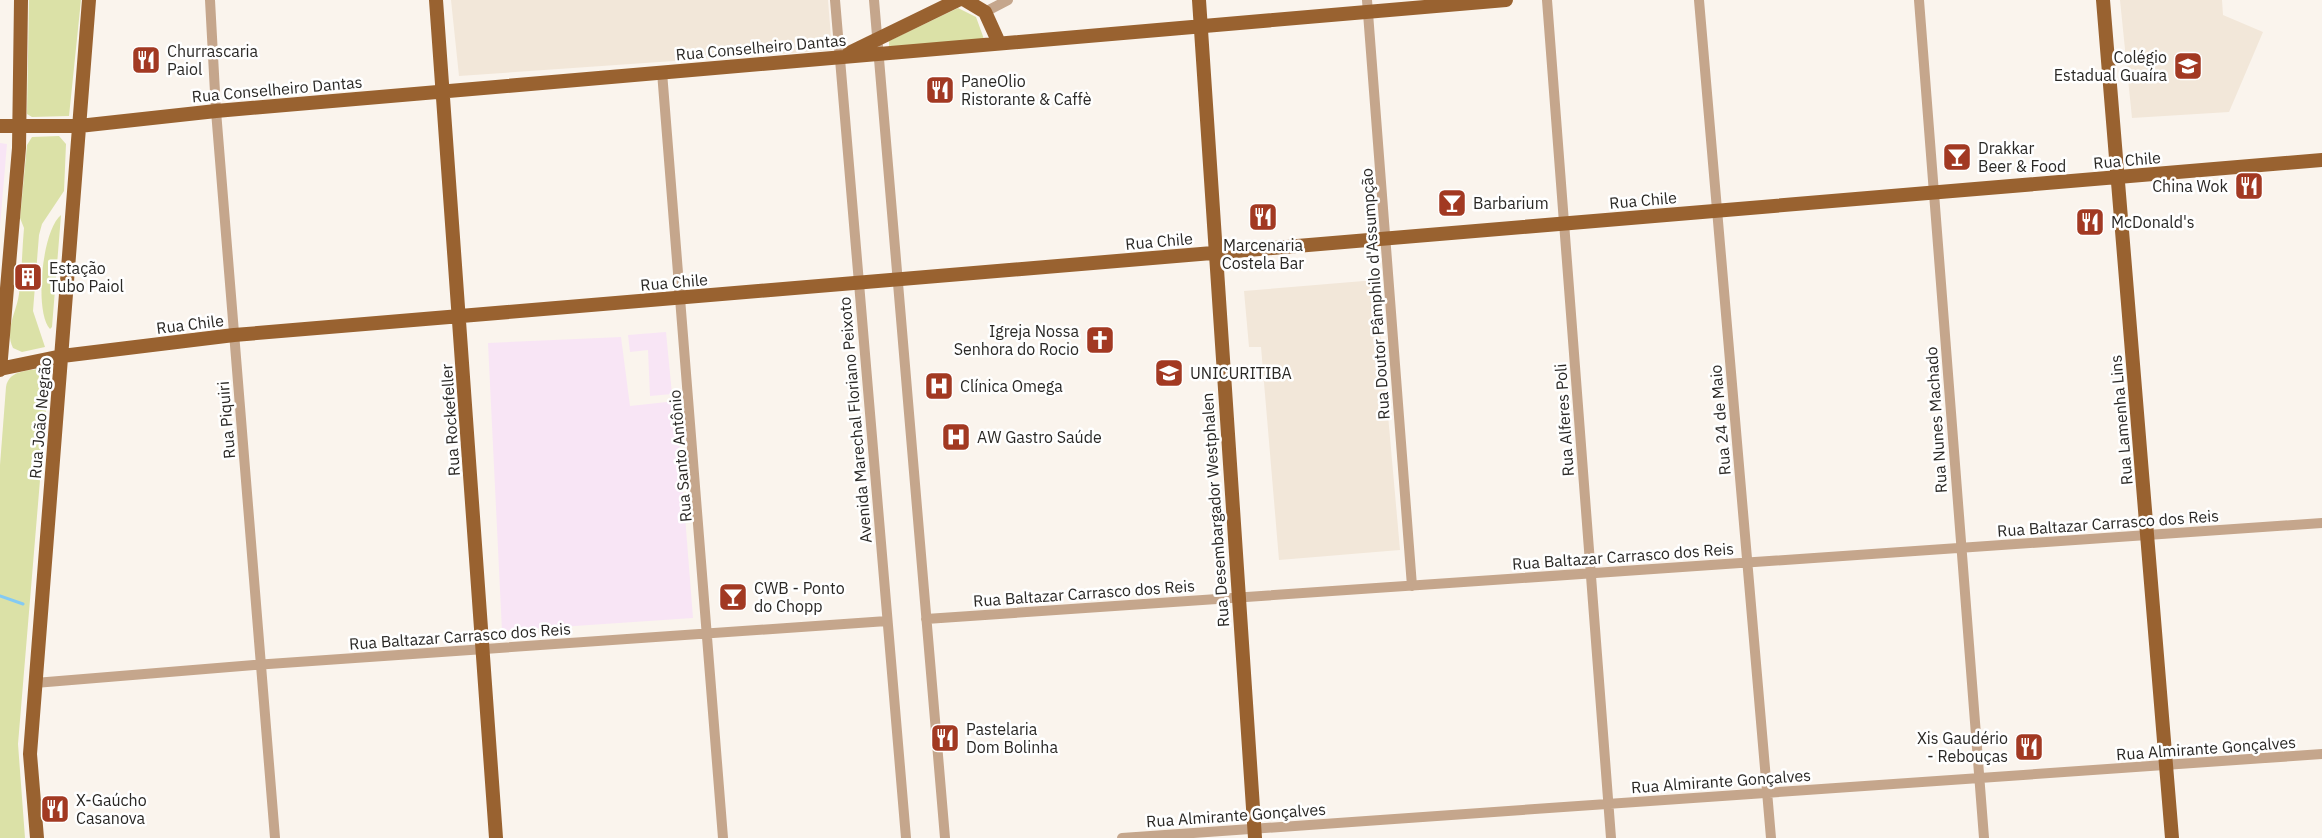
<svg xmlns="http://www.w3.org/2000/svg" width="2322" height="838" font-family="'IBM Plex Sans',sans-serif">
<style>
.commercial{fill:#f8e5f5}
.built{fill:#f2e7d9}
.green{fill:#dbe1a7}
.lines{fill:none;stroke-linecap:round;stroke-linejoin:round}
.stream{stroke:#84caf3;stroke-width:3}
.minor{stroke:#c5a68c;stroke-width:10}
.major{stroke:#996230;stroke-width:14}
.labels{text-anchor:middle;stroke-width:5;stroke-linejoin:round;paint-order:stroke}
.street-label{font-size:16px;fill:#2a2825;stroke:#fff}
.poi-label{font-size:16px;fill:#2a2825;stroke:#fff;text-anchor:start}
</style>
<rect width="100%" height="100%" fill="#faf4ed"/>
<path class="commercial" d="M0 143 7 144 0 226Z
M666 332 672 394 650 396 648 350 630 352 628 335Z
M621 337 630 406 676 401 693 618 502 631 488 343Z"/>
<path class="built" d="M451 0H828L832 50 459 76Z
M2120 0H2222L2223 15 2263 32 2229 112 2132 118Z
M1376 280 1400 550 1279 560 1261 347H1249L1244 291Z"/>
<path class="green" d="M29 0H81L69 116 32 117 27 114Z
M958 8 976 17 984 39 889 47V41Z
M59 136 66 144 64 191 42 224 39 235 33 311 45 347 22 352 13 348C4 330 17 311 19 294 22 272 22 250 24 228L20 218 27 145 32 137Z
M61 215 52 327 50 329C34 312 42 230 61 215Z
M45 368 49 372 18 744 25 838H0V465L6 387C9 369 30 371 45 368Z"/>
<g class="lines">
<path class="stream" d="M0 596 23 604"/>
<path class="minor" d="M210 0 216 111 275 838
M835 0 906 838
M874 0 945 838
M1367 0 1412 586
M1547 0 1611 838
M1699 0 1771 838
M1919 0 1984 838
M985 12 1008 0
M662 72 723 838
M926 619 2322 523
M35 683 254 665 887 621
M1122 838 2322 754"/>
<path class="major" d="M436 0 496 838
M965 0 985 12 999 43
M1199 0 1255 838
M2103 0 2172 838
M849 53 958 0
M0 126H79L216 111 1506 0
M0 369 62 356 234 335 2322 160
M0 370 19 148 21 0
M37 838 30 754 89 0"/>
</g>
<defs>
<g id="restaurant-square" transform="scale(1.5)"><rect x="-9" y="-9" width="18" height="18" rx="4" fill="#a23922" stroke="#fff"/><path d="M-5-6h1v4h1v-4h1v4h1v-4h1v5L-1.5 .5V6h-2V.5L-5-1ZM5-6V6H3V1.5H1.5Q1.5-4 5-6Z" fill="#fff"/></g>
<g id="school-square" transform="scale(1.5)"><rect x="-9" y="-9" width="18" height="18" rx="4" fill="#a23922" stroke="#fff"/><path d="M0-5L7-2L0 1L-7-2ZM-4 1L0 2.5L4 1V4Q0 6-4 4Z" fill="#fff"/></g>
<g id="bar-square" transform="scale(1.5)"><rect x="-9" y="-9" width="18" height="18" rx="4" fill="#a23922" stroke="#fff"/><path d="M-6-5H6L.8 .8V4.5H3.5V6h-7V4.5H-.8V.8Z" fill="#fff"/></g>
<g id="building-square" transform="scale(1.5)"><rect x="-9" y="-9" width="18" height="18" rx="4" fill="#a23922" stroke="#fff"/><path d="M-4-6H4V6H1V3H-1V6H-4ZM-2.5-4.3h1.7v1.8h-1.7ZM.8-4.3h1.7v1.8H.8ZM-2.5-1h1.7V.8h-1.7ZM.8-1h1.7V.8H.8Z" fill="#fff"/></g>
<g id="church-square" transform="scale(1.5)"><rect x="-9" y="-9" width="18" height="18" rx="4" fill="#a23922" stroke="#fff"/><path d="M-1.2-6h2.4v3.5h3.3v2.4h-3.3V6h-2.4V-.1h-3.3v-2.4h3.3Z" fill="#fff"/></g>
<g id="university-square" transform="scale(1.5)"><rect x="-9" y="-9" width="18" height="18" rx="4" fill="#a23922" stroke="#fff"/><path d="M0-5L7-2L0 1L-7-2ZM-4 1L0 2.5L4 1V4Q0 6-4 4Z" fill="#fff"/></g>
<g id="hospital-square" transform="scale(1.5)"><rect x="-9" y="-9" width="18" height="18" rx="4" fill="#a23922" stroke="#fff"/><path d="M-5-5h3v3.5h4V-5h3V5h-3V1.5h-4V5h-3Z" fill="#fff"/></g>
</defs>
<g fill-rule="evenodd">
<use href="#restaurant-square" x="146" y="60"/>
<use href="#school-square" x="2188" y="66"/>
<use href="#restaurant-square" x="940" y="90"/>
<use href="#bar-square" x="1957" y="157"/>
<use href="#restaurant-square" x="2249" y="186"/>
<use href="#bar-square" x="1452" y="203"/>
<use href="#restaurant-square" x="1263" y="217"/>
<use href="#restaurant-square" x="2090" y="222"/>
<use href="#building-square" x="28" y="277"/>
<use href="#church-square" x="1100" y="340"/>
<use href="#university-square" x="1169" y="373"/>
<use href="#hospital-square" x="939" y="386"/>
<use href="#hospital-square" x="956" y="437"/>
<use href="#bar-square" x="733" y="597"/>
<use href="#restaurant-square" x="945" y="738"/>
<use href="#restaurant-square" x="2029" y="747"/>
<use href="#restaurant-square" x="55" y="809"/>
</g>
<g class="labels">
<g class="street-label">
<text transform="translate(761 47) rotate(-5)" y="6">Rua Conselheiro Dantas</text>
<text transform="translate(277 89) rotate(-5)" y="6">Rua Conselheiro Dantas</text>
<text transform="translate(2127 160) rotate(-5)" y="6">Rua Chile</text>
<text transform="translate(1643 200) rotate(-5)" y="6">Rua Chile</text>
<text transform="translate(1159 241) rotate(-5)" y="6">Rua Chile</text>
<text transform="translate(674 282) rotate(-5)" y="6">Rua Chile</text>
<text transform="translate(1375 294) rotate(-94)" y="6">Rua Doutor Pâmphilo d'Assumpção</text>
<text transform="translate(190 324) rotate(-7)" y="6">Rua Chile</text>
<text transform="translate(40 418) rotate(-85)" y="6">Rua João Negrão</text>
<text transform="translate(226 420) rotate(-95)" y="6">Rua Piquiri</text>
<text transform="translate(450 420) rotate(-94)" y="6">Rua Rockefeller</text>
<text transform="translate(855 420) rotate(-95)" y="6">Avenida Marechal Floriano Peixoto</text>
<text transform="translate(1564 420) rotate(-94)" y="6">Rua Alferes Poli</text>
<text transform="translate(1720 420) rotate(-95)" y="6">Rua 24 de Maio</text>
<text transform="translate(1936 420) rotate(-94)" y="6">Rua Nunes Machado</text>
<text transform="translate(2121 420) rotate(-95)" y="6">Rua Lamenha Lins</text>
<text transform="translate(680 456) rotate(-95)" y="6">Rua Santo Antônio</text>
<text transform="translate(1215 510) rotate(-94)" y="6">Rua Desembargador Westphalen</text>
<text transform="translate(2108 523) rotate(-4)" y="6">Rua Baltazar Carrasco dos Reis</text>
<text transform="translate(1623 556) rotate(-4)" y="6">Rua Baltazar Carrasco dos Reis</text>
<text transform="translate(1084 593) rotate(-4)" y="6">Rua Baltazar Carrasco dos Reis</text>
<text transform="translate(460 636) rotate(-4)" y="6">Rua Baltazar Carrasco dos Reis</text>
<text transform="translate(2206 748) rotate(-4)" y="6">Rua Almirante Gonçalves</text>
<text transform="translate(1721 781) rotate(-4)" y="6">Rua Almirante Gonçalves</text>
<text transform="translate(1236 815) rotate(-4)" y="6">Rua Almirante Gonçalves</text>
</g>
<g class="poi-label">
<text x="167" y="57">Churrascaria<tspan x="167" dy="18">Paiol</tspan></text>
<text x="2167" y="63" text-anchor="end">Colégio<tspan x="2167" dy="18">Estadual Guaíra</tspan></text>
<text x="961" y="87">PaneOlio<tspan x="961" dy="18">Ristorante &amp; Caffè</tspan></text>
<text x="1978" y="154">Drakkar<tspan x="1978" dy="18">Beer &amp; Food</tspan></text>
<text x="2228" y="192" text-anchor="end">China Wok</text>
<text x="1473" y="209">Barbarium</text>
<text x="2111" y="228">McDonald's</text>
<text x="1263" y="251" text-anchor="middle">Marcenaria<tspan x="1263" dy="18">Costela Bar</tspan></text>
<text x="49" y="274">Estação<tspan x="49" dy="18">Tubo Paiol</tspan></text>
<text x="1079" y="337" text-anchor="end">Igreja Nossa<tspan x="1079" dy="18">Senhora do Rocio</tspan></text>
<text x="1190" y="379">UNICURITIBA</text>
<text x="960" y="392">Clínica Omega</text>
<text x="977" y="443">AW Gastro Saúde</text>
<text x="754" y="594">CWB - Ponto<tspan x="754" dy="18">do Chopp</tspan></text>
<text x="966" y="735">Pastelaria<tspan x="966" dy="18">Dom Bolinha</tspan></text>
<text x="2008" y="744" text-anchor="end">Xis Gaudério<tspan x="2008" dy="18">- Rebouças</tspan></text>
<text x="76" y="806">X-Gaúcho<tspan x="76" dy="18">Casanova</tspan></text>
</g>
</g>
</svg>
